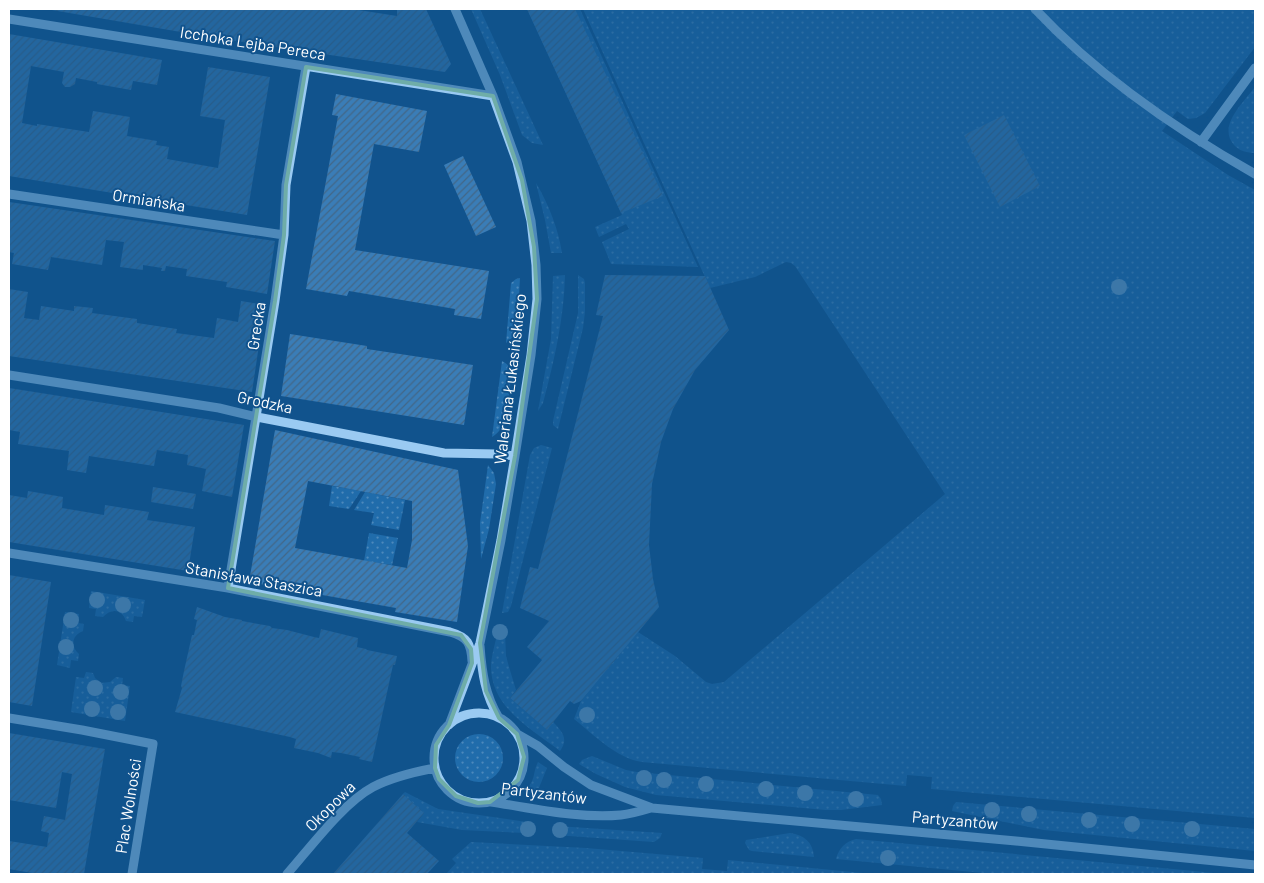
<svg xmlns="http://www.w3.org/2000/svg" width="1264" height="883" font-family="Barlow,sans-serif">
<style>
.grass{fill:url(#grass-dots)}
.building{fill:url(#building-hatch);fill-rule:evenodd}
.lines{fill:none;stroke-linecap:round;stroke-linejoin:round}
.minor{stroke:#9acaf2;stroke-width:9}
.tree{fill:#71a2cb}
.marked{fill:none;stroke:#6fada8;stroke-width:4;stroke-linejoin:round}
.labels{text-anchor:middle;stroke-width:4;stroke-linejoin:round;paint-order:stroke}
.street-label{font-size:16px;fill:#fff;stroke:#11538d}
</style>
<defs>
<pattern id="grass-dots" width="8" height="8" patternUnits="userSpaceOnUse" patternTransform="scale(1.25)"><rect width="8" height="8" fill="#206cab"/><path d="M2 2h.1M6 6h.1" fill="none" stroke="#4d89bc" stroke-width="1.8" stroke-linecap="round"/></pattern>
<pattern id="building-hatch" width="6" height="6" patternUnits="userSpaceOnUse" patternTransform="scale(1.25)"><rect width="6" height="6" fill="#3a7db7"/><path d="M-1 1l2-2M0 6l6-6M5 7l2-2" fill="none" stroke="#426787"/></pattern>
</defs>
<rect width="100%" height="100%" fill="#11538d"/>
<path class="grass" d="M471 9H480L543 145 532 143 522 135 500 75Z
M527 9H580L698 267 611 264 602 242 629 229 626 224 599 237 595 227 622 215Z
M583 9H1255V47L1205 113 1196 118 1188 119 1177 111 1162 131 1228 175 1255 190V818L931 789 932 777 907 775 906 786 642 762C616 758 594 735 574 719L581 701 638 632 675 656 706 682 712 684 724 682 945 494 795 266 791 263 786 262 755 277 710 288Z
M1255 87V153C1248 153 1239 151 1234 145 1217 126 1244 102 1255 87Z
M536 183C549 205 558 228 562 253H551L545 220Z
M565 275C564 319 554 361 543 403L538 411 551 339 553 276Z
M578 275 584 279 585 283V312L583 328 558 429 553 425V421L578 313Z
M520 278 517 330 514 336 506 343 511 283 516 279Z
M502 361C508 364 510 367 511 373 509 392 511 427 492 437Z
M541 445 552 448 511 606 508 612 502 613 530 455 534 448Z
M488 465 494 473 496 484 489 529 481 559 480 523Z
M332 486 361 491 349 509 329 506Z
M365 492 405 500 399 530 371 525 374 513 354 510Z
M369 533 398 538 392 565 364 561Z
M91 591 145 600 142 617 134 616 133 622 126 621C122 609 111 608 103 617L95 616 96 609 89 608Z
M65 612 79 614 78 623 84 624 83 631C72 635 70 646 79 654L78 661 71 660 70 668 57 665Z
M499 627 503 629 505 633 506 656 509 667 516 690 510 698 546 729 553 722C562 731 569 739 560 751 531 729 490 707 491 665 492 653 496 640 499 627Z
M86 672 93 673 95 678 101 683 110 682 116 677 123 678 122 685 130 686 125 721 71 712 76 677 84 678Z
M455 758a24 24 0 1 1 48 0a24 24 0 1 1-48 0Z
M592 756 626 770 637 772 878 795 881 799 882 805 841 810H826L656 795 625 787 596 774 579 764 582 760Z
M538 762 547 768 536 795 527 793 525 791C537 778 532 774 538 762Z
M405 792 438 809 533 823V828L526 833 462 830 417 822 424 813 403 794Z
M956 802 1255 829V851L1044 830 952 811 953 806Z
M556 826 662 833 660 838 654 842 555 835Z
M790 833C804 835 813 842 814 857L752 851 749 850 745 843 746 840Z
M856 839 1194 871 1223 874H994L836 859C839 848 845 842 856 839Z
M471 842 586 848 703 858 702 869 727 871 728 860 873 874H446L456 863 452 859Z"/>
<path class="building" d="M46 9H352L397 16V9H426L451 64 445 72 216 38Z
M527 9H575L663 196 621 213Z
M9 34 162 60 157 85 133 81 131 90 97 84V82L76 78 75 84 70 87H65L62 83 64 72 31 66 22 123 37 126V124L89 132 93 111 130 117 127 136 157 141 156 145 169 147 167 159 218 168 225 120 200 116 208 67 270 77 247 215 9 176Z
M336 94 427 111 419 152 374 144 355 250 489 271 481 319 454 315 455 309 349 291 347 296 306 289 338 116 332 115Z
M1004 115 1040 186 1000 207 964 135Z
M463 156 496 227 476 236 444 165Z
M9 202 275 241 267 294 226 287 227 282 186 276 187 269 166 266 165 271H161L162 268 143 265V270L120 267 124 242 106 240 102 265 51 257 48 270 12 264 14 253 9 252Z
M605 275 705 276 729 330 695 370 673 409 661 442 652 484 649 545 653 579 659 607 581 701 574 704 570 701 547 730 510 698 542 660 527 647 549 621 520 608 530 567 538 569 603 316 596 315Z
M9 289 28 292 24 318 39 320 41 306 74 311V306L93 308 92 313 137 319V323L177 329 176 333 214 338 217 318 238 322 241 301 265 305 252 392 9 356Z
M290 334 367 346V349L473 365 464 425 281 396Z
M9 388 244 425 232 497 202 491 206 469 187 465 188 455 157 450 154 466 89 456 86 473 67 470 69 451 18 444 20 432 9 430Z
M275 430 458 470 468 546 457 622 395 612 396 608 249 582ZM308 481 412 501V540L407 568 295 548Z
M153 487 196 494 193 509 151 502Z
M28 491 63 497 62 508 104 515 105 505 149 512 147 520 195 527 188 571 9 542V495L27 498Z
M9 575 51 582 32 706 9 702Z
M197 607 225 617 242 620V621L270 626 272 628 287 630 314 637 319 638 321 629 358 638 357 647 366 649 367 650 397 656 395 665H393L372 762 359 759 360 757 341 753 332 752 331 758 318 753 294 748 296 739 290 737 175 712 182 688 181 686 184 671 192 635H194L197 620 194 619Z
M9 733 105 749 84 874H38L9 869V841L47 847 49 833 41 831 44 816 65 820 72 774 62 772 56 808 9 800Z
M403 794 424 813 407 833 439 861 427 874H333Z"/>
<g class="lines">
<path class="minor" d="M1035 9C1097 75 1177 130 1255 174
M9 19 493 96
M1201 142 1255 68
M9 194 284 235
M9 375 219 408 257 417 444 453 497 454 515 456
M9 553 228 588 450 632C468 637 471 644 472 661
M228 588 275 301 284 235 286 185 306 67
M480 646C482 673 485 695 499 718
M434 758a45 45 0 1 1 90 0a45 45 0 1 1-90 0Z
M9 718 82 730 153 744 132 874
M449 725 480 643 485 619 501 540 515 456 531 355 537 299 536 265 531 221 517 162 493 96 455 9
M517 734 538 746 564 767 591 785 652 808 1016 841 1255 865
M491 802C532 808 579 819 621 815 631 814 641 811 651 808
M287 874C310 848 343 803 373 787 392 777 414 772 435 768"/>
</g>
<g class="tree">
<circle cx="1119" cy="287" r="8"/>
<circle cx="97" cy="600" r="8"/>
<circle cx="123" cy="605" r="8"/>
<circle cx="71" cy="620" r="8"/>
<circle cx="500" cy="632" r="8"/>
<circle cx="66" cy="647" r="8"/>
<circle cx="95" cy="688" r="8"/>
<circle cx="121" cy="692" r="8"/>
<circle cx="92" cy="709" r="8"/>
<circle cx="118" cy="712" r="8"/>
<circle cx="587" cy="715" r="8"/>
<circle cx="644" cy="778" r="8"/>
<circle cx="664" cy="780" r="8"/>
<circle cx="706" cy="784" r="8"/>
<circle cx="766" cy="789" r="8"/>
<circle cx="805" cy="793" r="8"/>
<circle cx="856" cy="799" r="8"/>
<circle cx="992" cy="810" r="8"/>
<circle cx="1029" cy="814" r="8"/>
<circle cx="1089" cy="820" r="8"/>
<circle cx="1132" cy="824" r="8"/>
<circle cx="528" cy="829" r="8"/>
<circle cx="1192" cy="829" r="8"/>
<circle cx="560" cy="830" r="8"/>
<circle cx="888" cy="858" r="8"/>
</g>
<path d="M0 0H1264V883H0ZM306 67 493 96 522 180 534 247 537 299 515 456 480 643 486 691 499 718 517 734 524 757 518 780 490 802 478 803 456 796 439 779 435 768 436 745 449 725 472 663 471 649 461 635 228 588 275 301 284 235 286 185Z" fill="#11538d" fill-opacity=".55" fill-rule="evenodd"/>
<path class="marked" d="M306 67 493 96 522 180 534 247 537 299 515 456 480 643 486 691 499 718 517 734 524 757 518 780 490 802 478 803 456 796 439 779 435 768 436 745 449 725 472 663 471 649 461 635 228 588 275 301 284 235 286 185Z"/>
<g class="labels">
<g class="street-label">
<text transform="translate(253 43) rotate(9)" y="6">Icchoka Lejba Pereca</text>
<text transform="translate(149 200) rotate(9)" y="6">Ormiańska</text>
<text transform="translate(256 326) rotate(-81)" y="6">Grecka</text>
<text transform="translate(510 379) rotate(-83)" y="6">Waleriana Łukasińskiego</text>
<text transform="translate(265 402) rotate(12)" y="6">Grodzka</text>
<text transform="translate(254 579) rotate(10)" y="6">Stanisława Staszica</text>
<text transform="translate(544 793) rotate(7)" y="6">Partyzantów</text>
<text transform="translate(128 806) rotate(-81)" y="6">Plac Wolności</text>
<text transform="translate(330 806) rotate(-45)" y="6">Okopowa</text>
<text transform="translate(955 820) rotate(5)" y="6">Partyzantów</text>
</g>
</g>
<rect width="1264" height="883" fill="none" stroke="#ffffff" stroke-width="20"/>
</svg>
